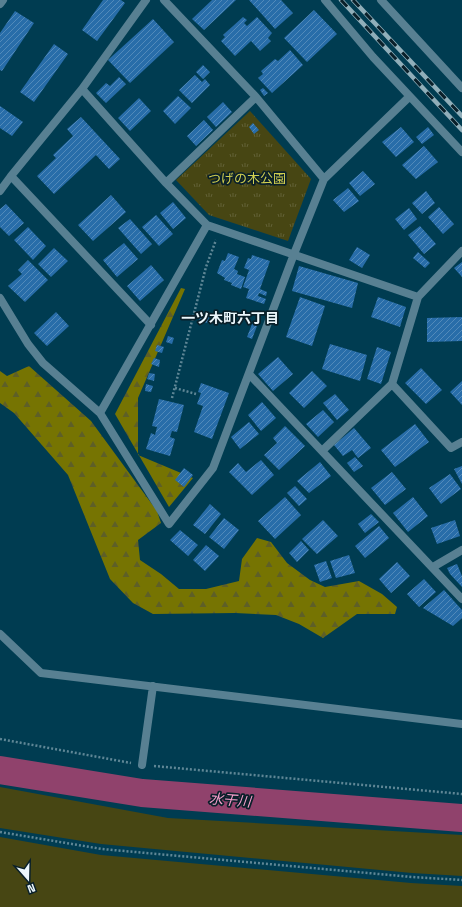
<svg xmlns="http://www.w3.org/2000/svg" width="462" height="907" font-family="'Space Grotesk','Noto Sans JP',sans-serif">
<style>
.green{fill:#474613}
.forest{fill:url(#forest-firs)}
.park{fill:url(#park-tufts)}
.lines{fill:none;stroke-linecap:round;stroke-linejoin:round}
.river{stroke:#90426c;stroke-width:28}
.building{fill:url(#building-hatch)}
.path{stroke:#5f8796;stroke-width:2.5;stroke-dasharray:2 2;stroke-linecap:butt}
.minor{stroke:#588092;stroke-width:8}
.tertiary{stroke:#588092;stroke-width:8}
.rail-casing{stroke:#90aeb9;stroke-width:4.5}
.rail{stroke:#0a202a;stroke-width:3;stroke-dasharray:9;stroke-linecap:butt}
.labels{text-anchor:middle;stroke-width:3.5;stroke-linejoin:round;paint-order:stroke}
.park-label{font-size:13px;fill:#d1cf50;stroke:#0a202a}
.neighbourhood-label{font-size:14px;font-weight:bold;fill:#ecf7fc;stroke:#0a202a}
.water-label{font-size:14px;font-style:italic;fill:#f79fcc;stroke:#0a202a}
</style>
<defs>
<pattern id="forest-firs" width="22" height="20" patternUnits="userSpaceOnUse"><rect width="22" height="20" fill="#767402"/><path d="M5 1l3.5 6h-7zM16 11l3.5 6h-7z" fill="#5e5f27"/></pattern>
<pattern id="park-tufts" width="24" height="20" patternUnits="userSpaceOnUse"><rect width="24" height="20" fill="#474613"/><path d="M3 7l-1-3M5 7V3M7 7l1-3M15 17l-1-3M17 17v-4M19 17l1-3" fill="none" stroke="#626136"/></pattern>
<pattern id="building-hatch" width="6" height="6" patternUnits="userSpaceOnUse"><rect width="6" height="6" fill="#286da9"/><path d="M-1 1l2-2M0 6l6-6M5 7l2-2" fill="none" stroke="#528aba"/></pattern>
</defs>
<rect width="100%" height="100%" fill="#003c51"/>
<path class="green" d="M0 787 168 818 462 835V876L412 873 101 844 0 828Z
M0 837 101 855 411 883 462 886V907H0Z"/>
<path class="forest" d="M181 288 185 289 138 398V455L193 478 169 507 115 414Z
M29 366 91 421 157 511 161 523 138 540 140 560 161 574 179 589H206L239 581 242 559 257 538 271 542 287 563 310 580 325 587 359 581 382 594 397 607 395 614H357L323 638 299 624 276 615 235 613 153 614 133 603 110 579 68 475 14 413 0 403V371L7 376Z"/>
<path class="park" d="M250 111 311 179 288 241 209 215 176 180Z"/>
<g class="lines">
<path class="river" d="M0 770 142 793 462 818"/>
</g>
<path class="building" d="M103 0H121L125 3 97 41 82 30Z
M212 0H236L204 30 192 19Z
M249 0H281L293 13 275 29Z
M314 10 337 34 307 62 284 38Z
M15 11 34 23 2 71 0 70V33Z
M243 17 247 20 244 23 247 26 257 17 272 33 268 38 271 41 260 51 251 41 235 56 221 41 225 37 223 35Z
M153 19 174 42 130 83 108 60Z
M54 44 68 54 34 102 20 92Z
M290 50 303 65 272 93 258 78 263 74 261 71 275 59 278 61Z
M203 65 210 72 203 79 196 72Z
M195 75 202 82 205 79 210 85 192 103 179 90Z
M119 77 126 84 106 103 96 93 106 83 110 86Z
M263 88 268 93 264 96 260 90Z
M178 96 191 108 175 124 163 111Z
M139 98 151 111 130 131 118 118Z
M223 102 232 112 216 127 207 117Z
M0 106 23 122 12 136 0 128Z
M81 117 120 159 109 169 96 155 54 194 37 176 56 158 53 155 73 136 67 129Z
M204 120 213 130 196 146 187 136Z
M253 123 259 130 254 134 249 127Z
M401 127 414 142 396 157 382 142Z
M428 127 434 135 422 144 416 137Z
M424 146 438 162 416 179 402 165Z
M363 171 375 184 360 196 349 183Z
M348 188 359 201 344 212 333 200Z
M426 191 435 203 422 214 412 203Z
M111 195 126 212 93 241 78 225Z
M173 202 186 218 173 229 160 213Z
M6 204 24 223 9 236 0 227V209Z
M439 207 454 224 443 234 428 217Z
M409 208 417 219 404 230 395 219Z
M156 215 173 234 159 246 142 227Z
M130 219 152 244 141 254 118 228Z
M420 226 436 244 424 254 408 235Z
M28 227 46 246 33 260 14 240Z
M124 243 138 259 117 277 103 260Z
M357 247 370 255 362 268 349 260Z
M54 248 68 261 51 277 38 264Z
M418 252 430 263 425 268 413 258Z
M228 253 239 257 234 269 238 271 237 274 245 277 241 289 231 285 232 283 224 280 225 278 217 273 222 260 225 261Z
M252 255 270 261 260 289 267 292 266 296 259 293 258 296 266 299 264 304 246 298 249 289 243 287 249 270 244 268 248 258 251 259Z
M28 260 48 280 25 302 8 286 22 274 18 270Z
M462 262V277L454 268Z
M151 265 164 280 140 301 127 286Z
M299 266 358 283 352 308 292 291Z
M300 297 325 306 312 346 286 337Z
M378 297 406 307 400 327 371 317Z
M56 312 69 326 47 346 34 333Z
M202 312 210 315 207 323 199 320Z
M462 317V341L427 342V318Z
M252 324 257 326 252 339 247 337Z
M168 336 174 338 172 344 166 342Z
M330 344 367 355 360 381 322 369Z
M157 345 164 347 162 353 155 351Z
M377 347 391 352 381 384 367 379Z
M278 357 293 374 273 391 258 374Z
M154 358 160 360 159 367 151 364Z
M421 368 442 390 426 404 405 383Z
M312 371 327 386 304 408 289 393Z
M149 373 155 374 154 381 147 379Z
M462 381V405L450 392Z
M201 383 229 393 212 439 194 432 203 406 197 404 201 393 198 392Z
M146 384 153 386 151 392 145 391Z
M335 394 349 410 337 420 323 403Z
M159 399 184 405 177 432 172 431 170 437 175 439 170 456 146 449 151 433 155 435 157 427 152 426Z
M262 402 276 418 261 431 248 415Z
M323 410 334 422 318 437 306 424Z
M249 422 259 434 240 449 231 437Z
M415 424 429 442 395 467 381 450Z
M285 426 305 446 279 470 264 455 277 443 273 438Z
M354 428 371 448 358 458 352 450 343 456 334 445Z
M355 457 363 466 354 472 347 463Z
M261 460 274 475 252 495 229 472 238 463 246 472Z
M320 462 331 476 309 493 297 481Z
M462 466V484L454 469Z
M184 468 193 475 184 487 175 480Z
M392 472 406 489 385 505 371 488Z
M450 474 461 489 441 504 429 488Z
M295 486 307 499 299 506 287 493Z
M285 497 301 515 275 539 258 521Z
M413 497 428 516 408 532 393 513Z
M210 504 221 514 205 534 193 525Z
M371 514 379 522 365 533 358 524Z
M224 518 239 530 224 549 209 537Z
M323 520 338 536 317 554 302 539Z
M455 520 460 536 437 544 431 528Z
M379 526 389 538 365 558 355 546Z
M180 530 198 545 188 556 170 540Z
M301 541 309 550 297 562 289 553Z
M206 545 219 556 205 571 193 560Z
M349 555 355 573 336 578 330 561Z
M326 561 332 578 320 582 314 565Z
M397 562 410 576 391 593 379 579Z
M457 564 462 576V587L450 574 447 568Z
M424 579 436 592 419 607 407 594Z
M444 590 462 610V618L453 626 423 608Z"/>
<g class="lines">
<path class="path" d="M175 388 196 394
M172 398 206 267 216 240
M0 739 131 763
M154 766 462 794
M0 832 102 849 412 877 462 880"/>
<path class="minor" d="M146 0 82 89 166 183
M164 0 256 97 166 183 207 225 100 413 169 524 213 468 294 254 324 179 409 97
M325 0 373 57 462 152
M0 4 3 0
M256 97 324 179
M11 176 151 325
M0 191 11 176 82 89
M207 225 418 297 392 384 451 448 462 442
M418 297 462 251
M0 298 28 344 43 363 100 413
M249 374 462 599
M322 451 392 384
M433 567 462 550
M0 634 41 673 462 724
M142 765 153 686"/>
<path class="tertiary" d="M381 0 462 88"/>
<g class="rail-casing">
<path id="rail" d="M341 0 462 130
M353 0 462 116"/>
</g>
<use href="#rail" class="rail"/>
</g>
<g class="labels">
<g class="park-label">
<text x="247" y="183">つげの木公園</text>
</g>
<g class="neighbourhood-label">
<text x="230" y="323">一ツ木町六丁目</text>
</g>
<g class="water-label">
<text transform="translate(230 800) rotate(5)" y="5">水干川</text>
</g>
</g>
<g transform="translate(28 879) rotate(160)" stroke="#0a202a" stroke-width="3" paint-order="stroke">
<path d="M0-3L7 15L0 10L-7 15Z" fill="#ecf7fc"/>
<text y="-6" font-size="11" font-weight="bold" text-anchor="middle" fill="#ecf7fc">N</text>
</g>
</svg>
